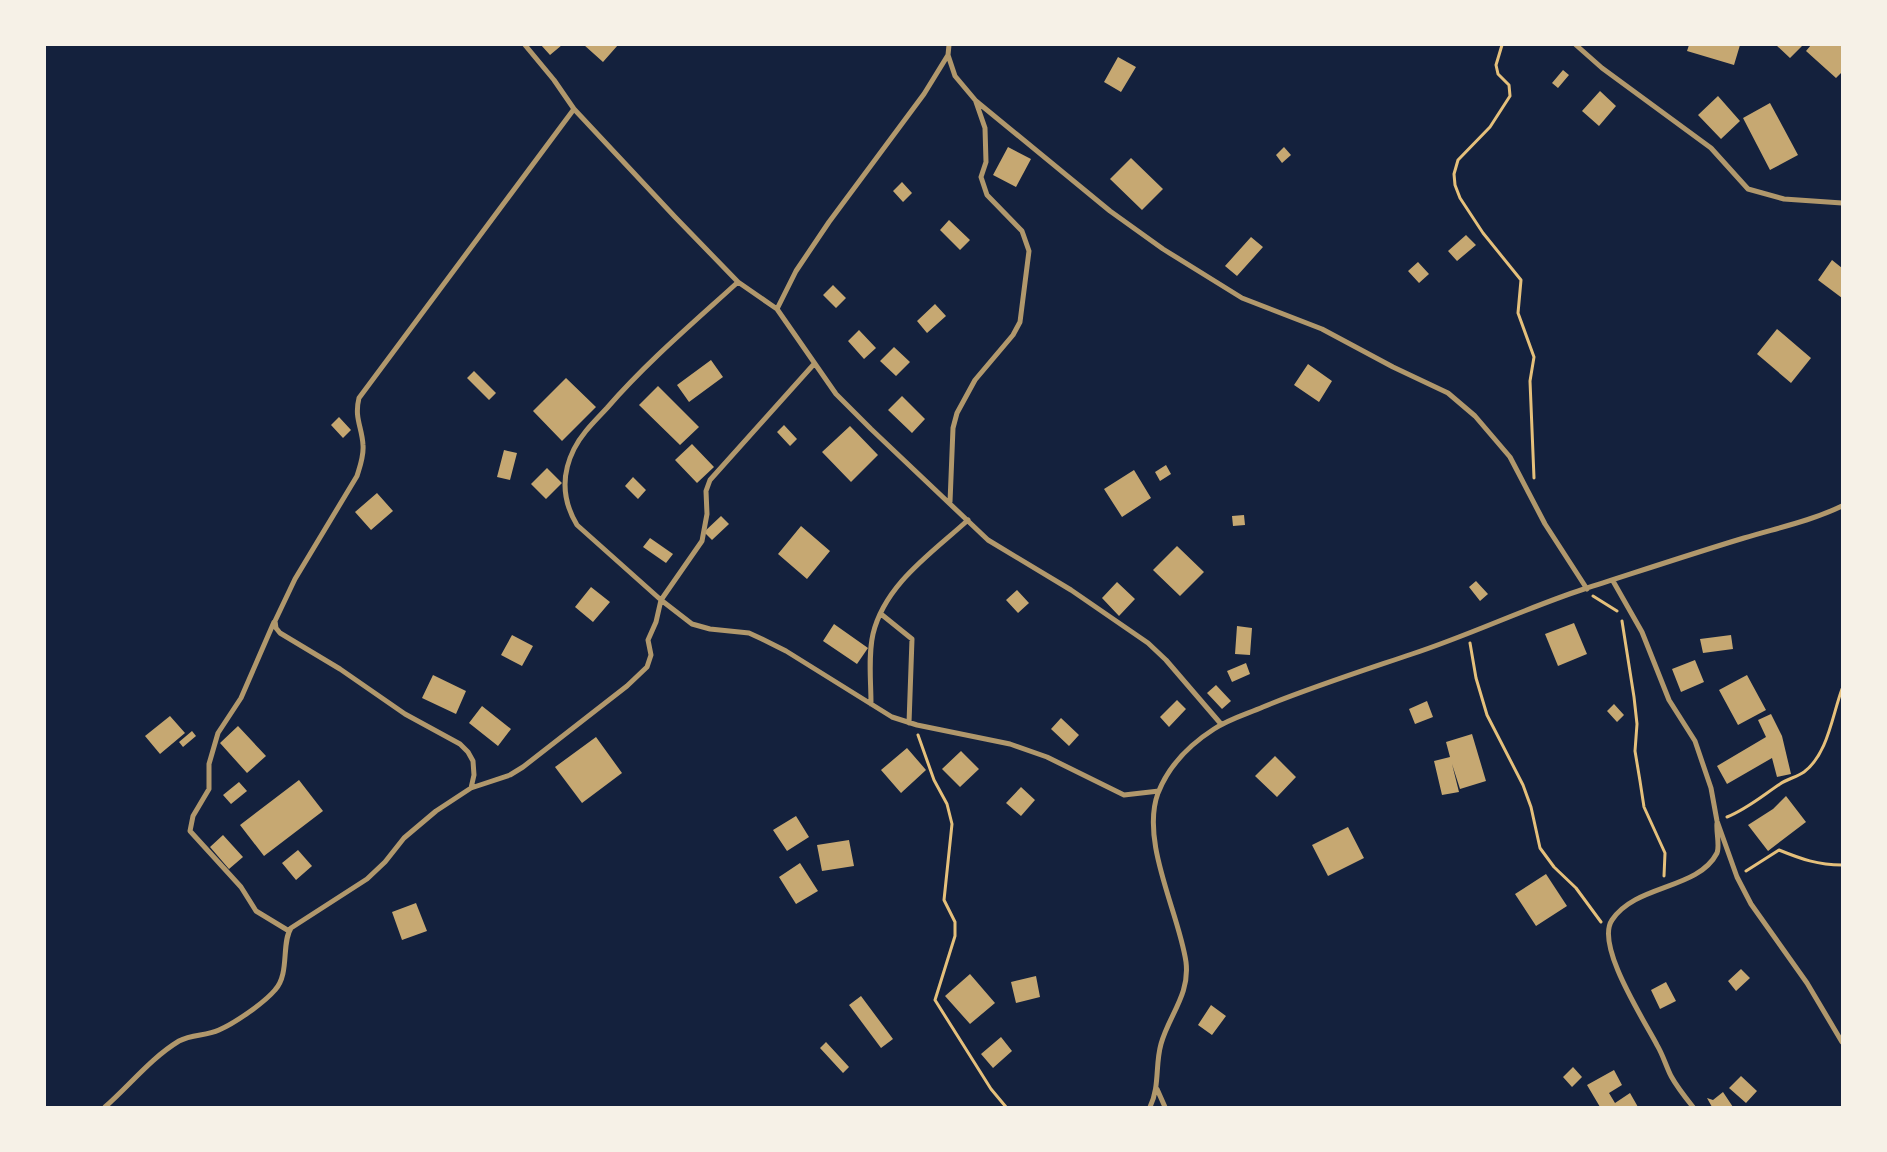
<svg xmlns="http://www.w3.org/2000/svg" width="1887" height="1152" font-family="'PT Sans Narrow',sans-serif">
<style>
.building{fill:#c6a872}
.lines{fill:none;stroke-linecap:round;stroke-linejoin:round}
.path{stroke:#e5c07b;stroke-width:3}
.minor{stroke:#b1986c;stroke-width:5}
</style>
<rect width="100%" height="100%" fill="#14213d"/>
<path class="building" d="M541 45H562L550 55Z
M584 45H618L603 62Z
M1689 45H1740L1734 65 1687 51Z
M1776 45H1803L1790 58Z
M1811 45H1842V72L1836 78 1806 51Z
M1118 57 1136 67 1121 92 1104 82Z
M1563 70 1569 75 1558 88 1552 83Z
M1600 91 1616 106 1599 126 1582 111Z
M1718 96 1740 121 1721 139 1698 115Z
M1770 103 1798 155 1770 170 1743 118Z
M1008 147 1031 159 1016 187 993 175Z
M1284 147 1291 155 1282 163 1276 155Z
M1131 158 1163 189 1142 210 1110 179Z
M902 182 912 193 903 202 893 191Z
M949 220 970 240 960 250 940 230Z
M1466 235 1476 245 1457 261 1448 251Z
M1251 237 1263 247 1237 276 1225 266Z
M1832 260 1842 268V298L1818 280Z
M1418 262 1429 274 1419 283 1408 271Z
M833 285 846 298 836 308 823 295Z
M935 304 946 316 927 333 917 321Z
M1777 329 1811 358 1791 383 1757 354Z
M859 330 876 348 864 359 848 341Z
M894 347 910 362 896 376 880 361Z
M711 360 723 377 689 402 677 385Z
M1308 364 1332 381 1319 402 1294 385Z
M474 371 496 393 489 400 467 378Z
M566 378 596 407 562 441 533 411Z
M658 386 699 427 680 445 639 405Z
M902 396 925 419 912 433 888 410Z
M339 417 351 430 343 438 331 425Z
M784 425 797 439 790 446 777 432Z
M850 426 878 455 851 482 822 452Z
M692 444 714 467 697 483 675 460Z
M504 450 517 453 510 480 497 477Z
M1166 465 1171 474 1160 481 1155 472Z
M547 468 562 483 546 499 531 484Z
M1134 470 1151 498 1122 517 1104 489Z
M633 477 646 490 638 499 625 486Z
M377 493 393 511 371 530 355 512Z
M1244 515 1245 525 1233 526 1232 516Z
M721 516 729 524 712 540 704 532Z
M801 526 830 551 807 579 778 554Z
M650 538 673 554 666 563 643 547Z
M1177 546 1204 572 1180 596 1153 570Z
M1476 581 1488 594 1480 601 1469 587Z
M1117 582 1135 599 1119 616 1102 598Z
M591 587 610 602 593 622 575 607Z
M1017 590 1029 603 1018 613 1006 600Z
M1574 623 1587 654 1558 666 1545 634Z
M834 624 868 648 857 664 823 641Z
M1237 626 1252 628 1250 655 1235 654Z
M512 635 533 646 522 666 501 655Z
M1731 635 1733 649 1703 653 1700 639Z
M1695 660 1704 682 1681 692 1672 669Z
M1246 663 1250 674 1232 682 1227 671Z
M433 675 466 691 456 714 422 698Z
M1747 675 1766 710 1738 725 1719 690Z
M1216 685 1231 701 1222 709 1207 693Z
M1177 700 1186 709 1169 727 1160 717Z
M1427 701 1433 717 1415 724 1409 709Z
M1614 704 1624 715 1617 722 1607 711Z
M482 706 511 729 498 746 469 723Z
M1771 714 1782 736 1791 774 1777 777 1772 758 1727 784 1717 766 1766 737 1758 720Z
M170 716 185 733 160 754 145 736Z
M1061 718 1079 735 1069 746 1051 729Z
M238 726 266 756 247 773 220 743Z
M192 731 196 736 183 747 179 742Z
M1472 734 1486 781 1460 789 1452 764 1459 792 1442 795 1434 761 1450 757 1446 742Z
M596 737 622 773 582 803 555 767Z
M907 748 926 770 901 793 881 770Z
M961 751 979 769 960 787 942 769Z
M1275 756 1296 777 1277 797 1255 776Z
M299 780 323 811 264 856 240 825Z
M239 782 247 791 231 804 223 795Z
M1021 787 1035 800 1021 816 1006 803Z
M1786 796 1806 822 1768 851 1748 825 1773 809Z
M796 816 809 837 787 851 773 830Z
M1348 827 1364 858 1328 876 1312 845Z
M223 835 243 857 229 869 210 847Z
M849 840 854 866 822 871 817 845Z
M298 850 312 866 296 880 282 863Z
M800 863 818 891 796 904 779 877Z
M1546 874 1567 906 1536 926 1515 894Z
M416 903 427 931 402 940 392 912Z
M1741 969 1750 978 1736 991 1728 981Z
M970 974 995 1003 970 1024 945 996Z
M1036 976 1040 997 1016 1003 1011 982Z
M1666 982 1676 1001 1660 1009 1651 990Z
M861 996 893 1039 881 1048 849 1005Z
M1211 1005 1226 1016 1212 1035 1198 1025Z
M1001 1037 1012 1051 993 1068 981 1054Z
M826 1042 849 1067 843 1073 820 1048Z
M1573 1067 1582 1077 1572 1087 1563 1077Z
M1614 1070 1622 1085 1609 1093 1615 1103 1630 1093 1638 1107H1600L1587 1085Z
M1741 1076 1757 1091 1746 1103 1729 1088Z
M1723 1092 1733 1107H1712L1707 1098 1713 1100Z"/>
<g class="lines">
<path class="path" d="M1502 45 1496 65 1498 74 1509 85 1510 96 1490 127 1458 160 1454 174 1455 185 1460 198 1483 233 1521 280 1518 313 1534 357 1530 381 1534 478
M1593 596 1617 611
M1622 621 1634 697 1637 724 1635 751 1640 781 1644 807 1665 853 1664 876
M1470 643 1476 678 1487 715 1523 785 1531 807 1540 848 1554 867 1576 888 1601 922
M918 735 934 780 947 804 952 824 944 900 955 922V936L935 1000 991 1089 1006 1107
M1727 817C1747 809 1762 796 1780 784 1787 779 1797 777 1804 772 1828 754 1832 716 1842 689
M1746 871 1779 850C1801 859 1818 865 1842 865"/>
<path class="minor" d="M525 45 554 80 574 109 675 217 738 282 777 309 836 394 871 429 988 540 1071 590 1148 643 1166 660 1221 724
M1576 45 1602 68 1711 148 1748 189 1784 199 1842 203
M948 55 955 76 976 101 1110 211 1163 249 1242 298 1322 329 1393 367 1448 393 1475 416 1510 457 1545 524 1587 589
M738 282C693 323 647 362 607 408 595 421 582 433 574 449 561 475 562 500 577 525L661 600 692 624 710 629 749 633 762 639 786 651 892 717 917 725 1010 744 1047 757 1124 795 1159 791
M777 309 796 271 829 222 924 94 948 55 949 45
M950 502 953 428 957 413 975 380 1013 335 1020 322 1029 251 1022 231 987 195 981 177 986 162 985 128 976 102
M1613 581 1642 632 1669 700 1695 741 1711 788 1717 821 1737 877 1751 904 1807 983 1842 1042
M881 614 912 639 909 723
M274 622 241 698 218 733 209 764V789L193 816 190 831 241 887 256 911 289 931
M871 704C871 681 868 656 873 634 885 584 932 553 968 520
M471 788 510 775 523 767 627 686 647 667 651 655 648 640 656 622 661 600 702 541 707 514 706 491 710 480 814 364
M1157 1089 1165 1107
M105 1107C130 1085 151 1058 179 1041 192 1034 206 1036 219 1030 235 1023 264 1003 275 990 290 974 281 943 291 928L367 879 385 862 404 838 436 811 471 788 474 775 473 761 468 752 460 744 405 714 340 669 280 633 276 628 275 621 295 579 357 476C360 466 364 456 363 445 362 427 354 418 359 398L574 109
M1150 1107C1160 1086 1155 1065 1161 1044 1169 1015 1190 995 1186 962 1179 913 1140 842 1158 793 1169 765 1189 745 1214 729 1229 719 1247 714 1263 707 1312 687 1362 671 1412 654 1470 635 1526 608 1584 589 1637 572 1691 554 1744 538 1777 528 1811 521 1842 506
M1693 1107C1685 1097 1677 1087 1671 1076 1666 1066 1663 1055 1657 1045 1644 1020 1595 945 1612 920 1636 884 1698 890 1717 853 1720 846 1716 832 1717 823"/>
</g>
<rect width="1887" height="1152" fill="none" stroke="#f6f1e7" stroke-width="92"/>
</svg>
